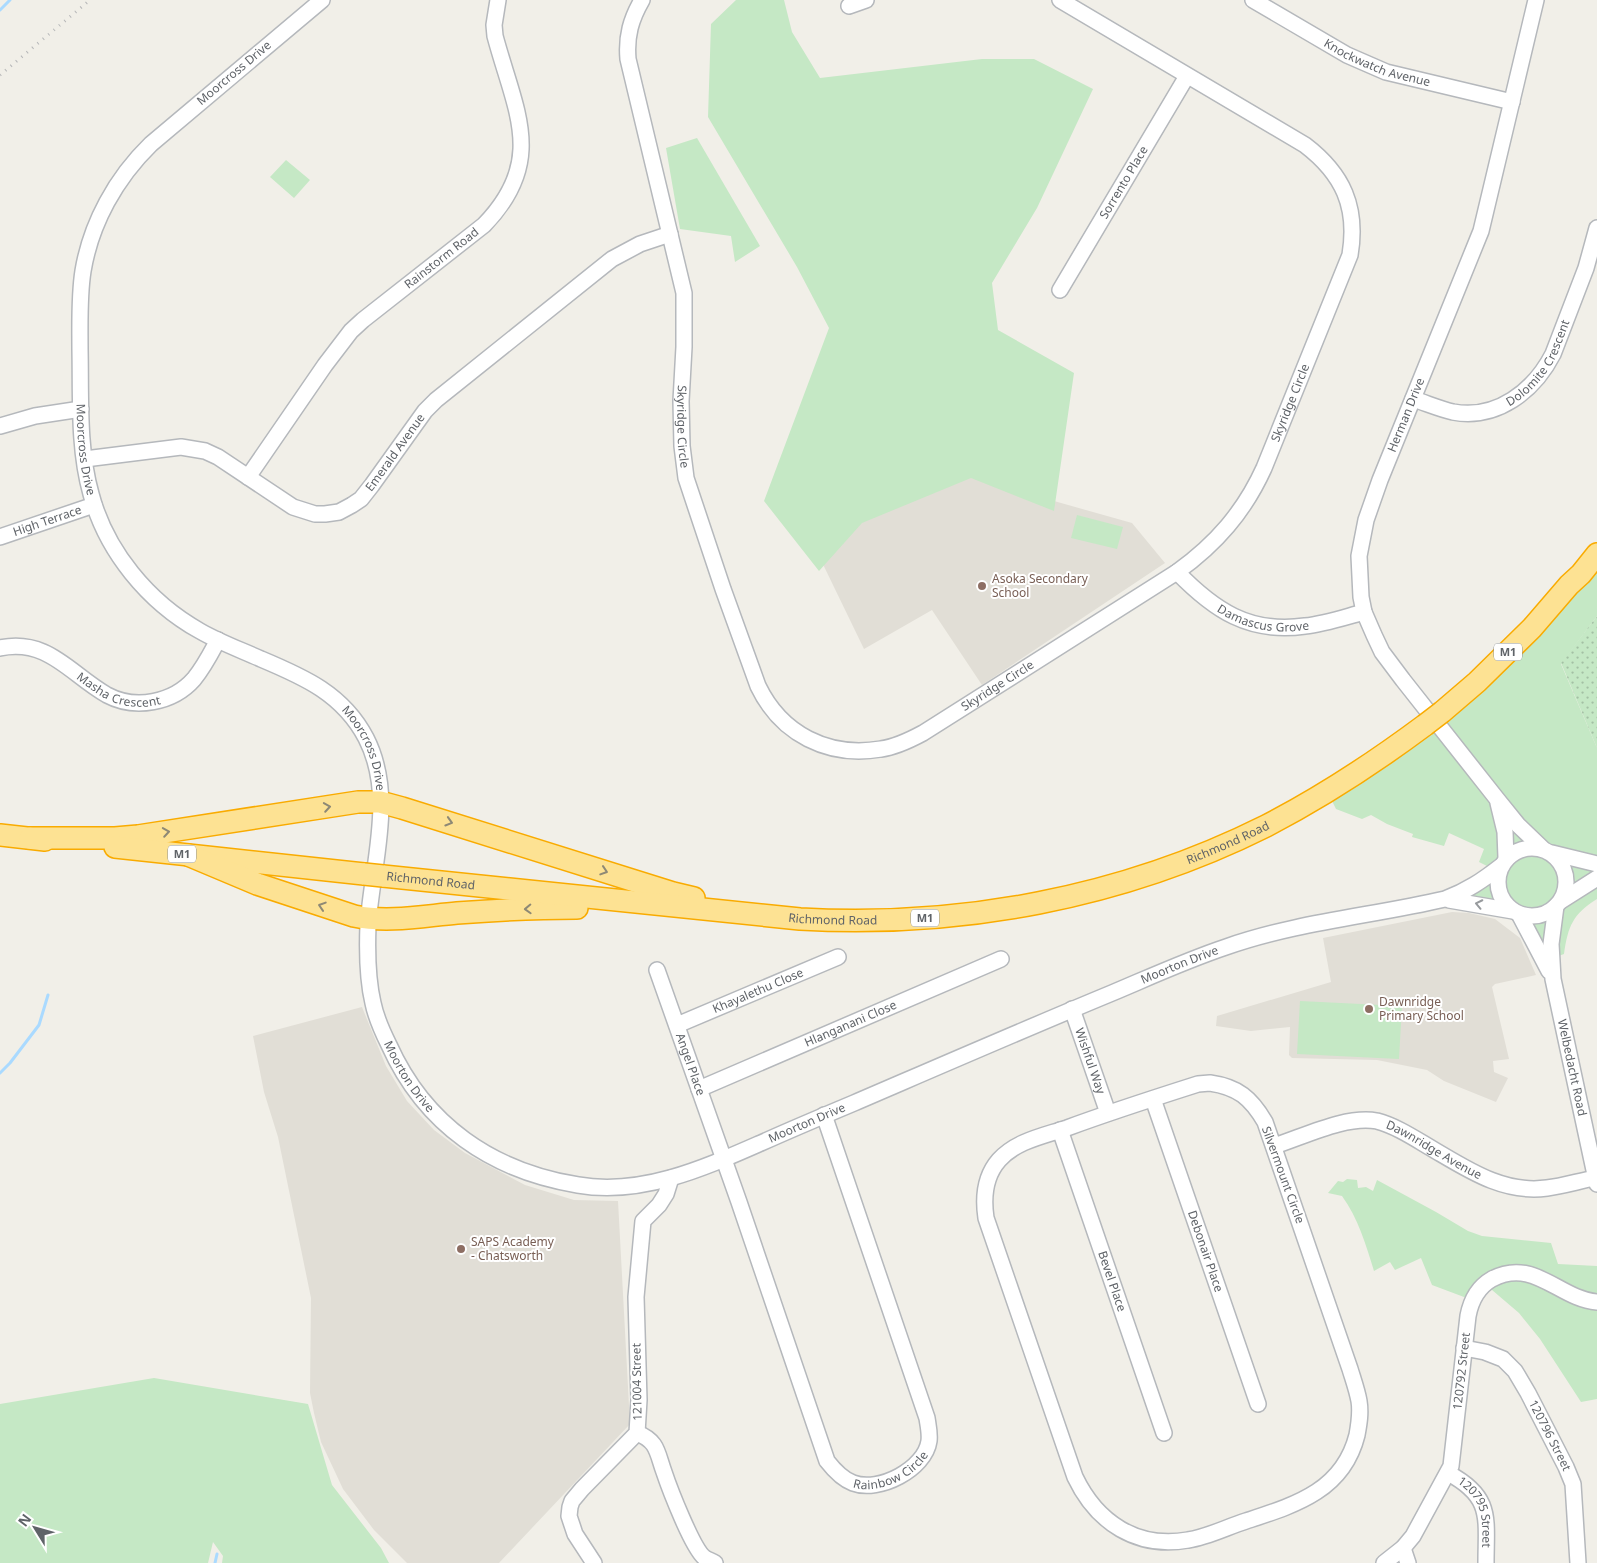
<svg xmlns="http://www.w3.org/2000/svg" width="1597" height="1563" font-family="'Noto Sans',sans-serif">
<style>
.education{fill:#e1ded6}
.green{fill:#c5e8c5}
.park{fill:url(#park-dots)}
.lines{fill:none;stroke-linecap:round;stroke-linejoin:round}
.stream{stroke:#aadaff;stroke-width:3}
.minor-casing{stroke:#b5b8bc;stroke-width:18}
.highway-casing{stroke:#f9ab00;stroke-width:24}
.minor{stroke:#fff;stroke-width:15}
.highway{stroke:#fde293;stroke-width:21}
.rail{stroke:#b6b7b8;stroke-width:3;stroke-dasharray:1 6;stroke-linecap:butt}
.highway-bridge-casing{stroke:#f9ab00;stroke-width:24;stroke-linecap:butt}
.highway-bridge{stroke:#fde293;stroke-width:21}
.oneway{stroke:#8e8975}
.oneway2{stroke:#979a9d}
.education-dot{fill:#8d6e63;stroke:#fff;stroke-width:2}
.labels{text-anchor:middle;stroke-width:4;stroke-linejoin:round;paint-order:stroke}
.shield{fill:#fff;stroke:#8f9295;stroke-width:1}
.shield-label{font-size:11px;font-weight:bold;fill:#5f6368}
.street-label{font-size:12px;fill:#5f6368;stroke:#fff}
.education-label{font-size:12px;fill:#785e54;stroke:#fff;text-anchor:start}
</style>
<defs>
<pattern id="park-dots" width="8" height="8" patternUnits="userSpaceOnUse" patternTransform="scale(1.25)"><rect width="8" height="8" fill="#c5e8c5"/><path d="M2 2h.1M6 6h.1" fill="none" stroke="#a3c0a4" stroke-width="1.8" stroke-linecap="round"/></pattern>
</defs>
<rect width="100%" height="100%" fill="#f1efe8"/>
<path class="education" d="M958 474 1132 523 1165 563 982 685 932 610 864 649 818 554 879 501Z
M1452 912 1469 913 1495 919 1520 938 1536 975 1495 984 1492 987 1509 1059 1493 1061 1494 1072 1508 1078 1496 1102 1444 1081 1427 1070 1377 1060 1292 1058 1289 1055 1290 1027 1251 1031 1216 1026 1217 1016 1331 982 1323 938Z
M362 1007 386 1066 407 1101 434 1130 465 1153 525 1185 574 1200 618 1201 630 1424 499 1563H407L374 1530 343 1489 321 1442 314 1413 310 1393 311 1298 278 1137 264 1092 253 1036Z"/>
<path class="green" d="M736 0H784L792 32 820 78 982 59H1034L1093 89 1037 208 992 283 998 330 1074 373 1054 511 971 478 862 523 819 571 764 501 829 328 797 267 708 117 711 24Z
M697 138 760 246 735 262 731 236 680 229 666 148Z
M286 160 310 180 294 198 270 177Z
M1077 515 1123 527 1117 549 1071 538Z
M1597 554V616L1561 664 1597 748V899C1573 914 1568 926 1564 954L1544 961 1518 915 1445 899 1480 882 1487 866 1479 862 1484 849 1449 833 1444 846 1412 837 1413 834 1387 824 1371 815 1362 819 1336 809 1328 793 1389 753Z
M1300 1001 1402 1006 1399 1059 1297 1054Z
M1347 1179 1357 1180 1358 1188 1366 1187 1373 1191 1377 1180 1436 1212 1468 1231 1482 1236 1551 1243 1558 1264 1597 1266V1399L1581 1402 1540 1339 1519 1313 1485 1284 1472 1300 1432 1285 1421 1258 1395 1270 1390 1262 1374 1271C1366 1245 1358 1218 1342 1196L1328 1193 1338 1181 1343 1182Z
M154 1378 308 1404 332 1485 381 1548 389 1563H222L223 1556 213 1542 208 1563H0V1404Z"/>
<path class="park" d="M1597 616V748L1561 663Z"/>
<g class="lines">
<path class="stream" d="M0 10 10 0
M0 1073 10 1063 39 1025 48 995
M215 1563 217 1554"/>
<g class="minor-casing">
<g id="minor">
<path id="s1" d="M322 0 151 144C116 178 91 223 83 271 79 296 80 323 80 349 81 397 78 448 91 494 106 551 148 602 200 631 219 642 241 650 261 659 304 677 343 694 366 738 396 796 372 864 368 925 367 951 367 978 373 1003 376 1018 382 1031 389 1045 425 1125 492 1171 578 1185 642 1196 704 1168 761 1143 792 1129 823 1116 854 1103 940 1066 1025 1029 1112 993 1150 977 1187 960 1226 947 1297 922 1372 916 1445 899 1467 891 1483 880 1501 866"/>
<path id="s2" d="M642 0C631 19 626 36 628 59L684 293V347L681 401 682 446 686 478 723 589 758 686C781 734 828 758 881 749 896 747 910 740 923 733L1177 572C1216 544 1244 512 1264 468L1350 255C1358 207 1343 174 1305 145L1060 0"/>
<path id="s3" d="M1253 0 1347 55 1386 72 1512 102"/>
<path d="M1536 0 1481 231 1380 480 1366 520 1359 556 1361 597 1364 612 1374 635 1382 652 1403 680 1497 799 1518 825 1543 849"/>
<path d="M849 6 866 0"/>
<path id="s4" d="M1060 290 1187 76"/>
<path id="s5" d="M1413 399C1426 403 1440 409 1453 412 1497 420 1534 391 1553 354L1586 268 1597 228"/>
<path d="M0 426 35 416 81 409"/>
<path id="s6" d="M85 459 181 447 205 451 218 457 293 507 315 514H325L339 512 352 505 361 499 372 485 425 411 436 400 612 259 640 244 670 234"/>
<path id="s7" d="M248 477 325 365 351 331 363 320 484 225C547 160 515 111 495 36L494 25 498 0"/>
<path id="s8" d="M0 537 94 505"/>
<path id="s9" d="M1177 572C1214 610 1249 634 1305 626 1325 624 1345 617 1364 612"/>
<path id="s10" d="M0 648C48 638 70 674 107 695 135 710 173 703 194 679 204 667 211 653 218 640"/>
<path d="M1498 803 1505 832 1506 858"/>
<circle cx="1532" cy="882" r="34"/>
<path d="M1552 853 1597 864"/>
<path d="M1449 900 1513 911"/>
<path d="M1561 901 1597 878"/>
<path id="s11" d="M1556 906 1551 944 1553 979 1597 1184"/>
<path d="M1519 914 1549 971"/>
<path id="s12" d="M657 970 739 1202 827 1461C834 1470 842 1479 853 1483 879 1493 925 1469 929 1441 930 1433 928 1425 927 1418L824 1115"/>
<path id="s13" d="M1072 1009 1108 1113"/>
<path id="s14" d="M677 1025 838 957"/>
<path d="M1210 1083C1238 1087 1251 1098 1265 1122L1350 1369C1353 1379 1357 1390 1359 1401 1361 1413 1359 1424 1357 1435 1343 1491 1295 1505 1246 1521 1227 1527 1208 1537 1188 1540 1137 1549 1097 1523 1075 1477L986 1218C983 1198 985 1176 999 1160 1016 1141 1043 1136 1067 1128 1110 1112 1154 1098 1198 1084Z"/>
<path id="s15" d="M699 1089 1001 959"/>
<path id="s16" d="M1153 1099 1258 1404"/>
<path id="s17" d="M1060 1130 1164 1433"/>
<path id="s18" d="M1274 1146C1303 1137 1346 1115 1377 1121 1396 1126 1414 1138 1431 1148 1467 1169 1503 1194 1547 1188 1563 1186 1579 1181 1595 1178"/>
<path id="s19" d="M1464 1348 1485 1352 1503 1359 1515 1371 1528 1393 1566 1467 1573 1484 1578 1563"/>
<path d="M637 1433C658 1441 657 1453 664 1472 669 1487 693 1550 705 1558 708 1560 712 1561 715 1563"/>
<path id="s20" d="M1448 1473C1493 1497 1486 1518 1486 1563"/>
<path d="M1403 1548 1408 1563"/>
<path d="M594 1563 575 1534 569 1516 570 1507 572 1501 582 1489 637 1433 639 1400 636 1297 643 1221 659 1205 666 1194 671 1178"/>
<path id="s21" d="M1384 1563 1403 1548 1413 1536 1451 1466 1468 1316C1471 1300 1478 1287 1492 1279 1534 1257 1559 1299 1597 1302"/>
</g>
</g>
<g class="highway-casing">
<g id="highway">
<path d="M1442 712 1477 682 1532 628 1569 585 1581 574 1597 554"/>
<path d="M0 835 45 840"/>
<path d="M30 838H115L138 836 358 802H380L402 808 673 893 694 898"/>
<path d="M115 847 364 874"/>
<path d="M188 855 257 884 354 916C388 923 423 916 457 913 497 910 537 908 577 908"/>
<path id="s22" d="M383 876 800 919C960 928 1122 898 1266 826 1322 797 1374 763 1425 725"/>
</g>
</g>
<use href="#minor" class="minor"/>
<use href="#highway" class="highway"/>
<path class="rail" d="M0 75 90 0"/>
<g class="highway-bridge-casing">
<path id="highway-bridge" d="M1425 725 1442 712
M364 874 383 876"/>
</g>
<use href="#highway-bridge" class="highway-bridge"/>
</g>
<defs><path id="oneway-chevron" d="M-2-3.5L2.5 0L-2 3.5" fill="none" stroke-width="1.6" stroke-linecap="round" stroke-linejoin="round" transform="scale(1.25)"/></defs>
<g class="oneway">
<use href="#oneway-chevron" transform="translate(327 807) rotate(-9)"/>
<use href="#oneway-chevron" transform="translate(449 822) rotate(17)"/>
<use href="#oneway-chevron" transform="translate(166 832) rotate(-9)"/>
<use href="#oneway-chevron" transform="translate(604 871) rotate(18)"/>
<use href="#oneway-chevron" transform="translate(322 906) rotate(-162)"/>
<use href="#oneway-chevron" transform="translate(528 909) rotate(178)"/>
</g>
<use class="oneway2" href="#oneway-chevron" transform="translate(1479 904) rotate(-168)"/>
<g class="education-dot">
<circle cx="982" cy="586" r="5"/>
<circle cx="1369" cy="1009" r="5"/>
<circle cx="461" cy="1249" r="5"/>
</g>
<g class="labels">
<g class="shield">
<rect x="1494" y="643.5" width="28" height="17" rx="4"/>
<rect x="168" y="845.5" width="28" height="17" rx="4"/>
<rect x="911" y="909.5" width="28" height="17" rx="4"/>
</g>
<g class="shield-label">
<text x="1508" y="656">M1</text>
<text x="182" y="858">M1</text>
<text x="925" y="922">M1</text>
</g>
<g class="street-label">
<text dy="4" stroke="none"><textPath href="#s3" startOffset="140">Knockwatch Avenue</textPath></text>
<text transform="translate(234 73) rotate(-40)" y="4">Moorcross Drive</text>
<text dy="4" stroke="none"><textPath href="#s4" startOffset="125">Sorrento Place</textPath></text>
<text dy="4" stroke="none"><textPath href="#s7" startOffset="295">Rainstorm Road</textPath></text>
<text dy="4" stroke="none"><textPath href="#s5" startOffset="150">Dolomite Crescent</textPath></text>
<text dy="4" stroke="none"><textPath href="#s2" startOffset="1410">Skyridge Circle</textPath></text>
<text transform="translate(1406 415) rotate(-68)" y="4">Herman Drive</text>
<text dy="4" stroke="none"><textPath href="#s2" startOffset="436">Skyridge Circle</textPath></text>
<text dy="4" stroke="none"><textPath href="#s1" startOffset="549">Moorcross Drive</textPath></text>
<text dy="4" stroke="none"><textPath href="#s6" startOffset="356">Emerald Avenue</textPath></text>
<text dy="4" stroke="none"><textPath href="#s8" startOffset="50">High Terrace</textPath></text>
<text dy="4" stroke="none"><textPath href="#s9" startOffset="102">Damascus Grove</textPath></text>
<text dy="4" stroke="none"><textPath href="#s10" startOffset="131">Masha Crescent</textPath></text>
<text dy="4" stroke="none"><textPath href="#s2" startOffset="990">Skyridge Circle</textPath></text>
<text dy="4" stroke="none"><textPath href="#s1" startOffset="984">Moorcross Drive</textPath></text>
<text dy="4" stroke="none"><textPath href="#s22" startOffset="858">Richmond Road</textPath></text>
<text dy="4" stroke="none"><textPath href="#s22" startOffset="48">Richmond Road</textPath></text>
<text dy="4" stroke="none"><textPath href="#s22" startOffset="452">Richmond Road</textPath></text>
<text dy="4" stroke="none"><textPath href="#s1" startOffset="2180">Moorton Drive</textPath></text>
<text dy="4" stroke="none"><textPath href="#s14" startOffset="88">Khayalethu Close</textPath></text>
<text dy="4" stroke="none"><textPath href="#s15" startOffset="165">Hlanganani Close</textPath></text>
<text dy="4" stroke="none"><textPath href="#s13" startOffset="55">Wishful Way</textPath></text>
<text dy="4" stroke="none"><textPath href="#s12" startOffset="100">Angel Place</textPath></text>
<text dy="4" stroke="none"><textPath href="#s11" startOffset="164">Welbedacht Road</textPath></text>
<text dy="4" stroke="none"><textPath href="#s1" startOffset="1326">Moorton Drive</textPath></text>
<text dy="4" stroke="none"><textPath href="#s1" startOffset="1775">Moorton Drive</textPath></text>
<text dy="4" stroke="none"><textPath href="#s18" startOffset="171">Dawnridge Avenue</textPath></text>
<text transform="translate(1283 1175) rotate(70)" y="4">Silvermount Circle</text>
<text dy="4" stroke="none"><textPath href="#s16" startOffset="161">Debonair Place</textPath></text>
<text dy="4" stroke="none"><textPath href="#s17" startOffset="160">Bevel Place</textPath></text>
<text dy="4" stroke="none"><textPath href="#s21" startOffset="215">120792 Street</textPath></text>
<text transform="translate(637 1382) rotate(-91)" y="4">121004 Street</text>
<text dy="4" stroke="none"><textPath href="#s19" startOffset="131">120796 Street</textPath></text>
<text dy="4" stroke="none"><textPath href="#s12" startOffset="596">Rainbow Circle</textPath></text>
<text dy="4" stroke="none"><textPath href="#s20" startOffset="52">120795 Street</textPath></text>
</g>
<g class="education-label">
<text x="992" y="583">Asoka Secondary<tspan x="992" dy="14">School</tspan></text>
<text x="1379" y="1006">Dawnridge<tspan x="1379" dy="14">Primary School</tspan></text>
<text x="471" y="1246">SAPS Academy<tspan x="471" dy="14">- Chatsworth</tspan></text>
</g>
</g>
<g transform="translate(35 1528) rotate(307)" stroke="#ffffff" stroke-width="4" paint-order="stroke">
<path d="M0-4L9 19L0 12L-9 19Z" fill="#5f6368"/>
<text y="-8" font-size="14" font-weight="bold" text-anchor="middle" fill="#5f6368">N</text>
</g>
</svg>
